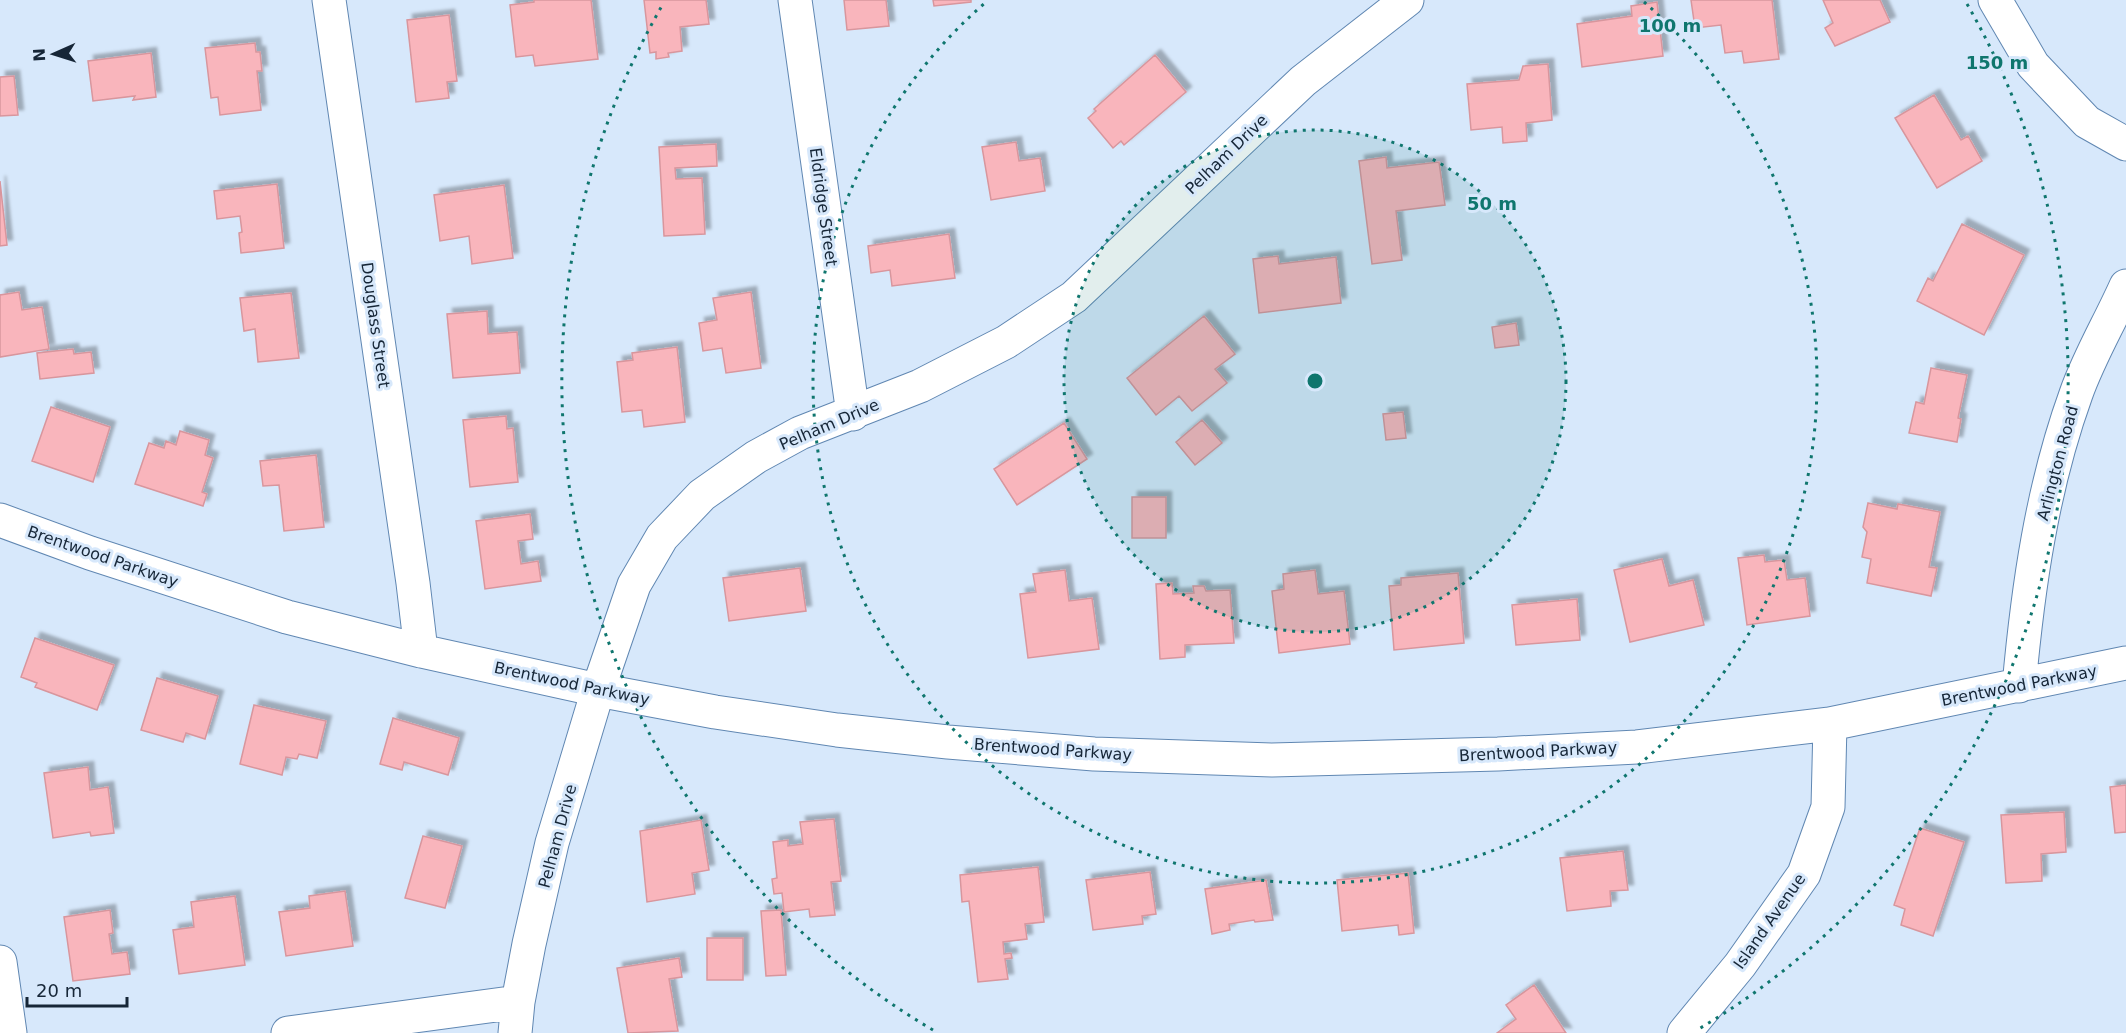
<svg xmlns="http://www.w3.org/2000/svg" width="2126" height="1033" font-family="'DejaVu Sans',sans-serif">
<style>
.building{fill:#f9b5bc;stroke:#d8969d;stroke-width:1.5;filter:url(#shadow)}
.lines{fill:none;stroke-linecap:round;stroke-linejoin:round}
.street-casing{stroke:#6087b2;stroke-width:35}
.street{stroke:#fff;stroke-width:33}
.ring{fill:none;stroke:#0f766e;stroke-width:3;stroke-dasharray:3 6}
.labels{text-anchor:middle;stroke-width:6;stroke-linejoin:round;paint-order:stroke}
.street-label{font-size:16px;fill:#162637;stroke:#d7e8fb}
.centre{fill:#0f766e;stroke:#d7e8fb;stroke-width:3}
.ring-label{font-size:18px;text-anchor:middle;font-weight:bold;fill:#0f766e;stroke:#d7e8fb;stroke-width:6;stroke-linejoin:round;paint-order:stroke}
</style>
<defs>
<filter id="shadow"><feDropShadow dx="5.5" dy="-5.5" stdDeviation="1.5" flood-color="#0004"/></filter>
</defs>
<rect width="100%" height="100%" fill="#d7e8fb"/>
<path class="building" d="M534 0H591L598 59 535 66 533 55 516 57 510 5 534 2Z
M644 0H706L709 24 680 27 682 51 668 53 669 57 656 59V52L650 53Z
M844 0H886L889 26 847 30Z
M933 0H971V2L934 6Z
M1691 0H1772L1779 59 1744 63 1742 51 1725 53 1721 25 1695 28Z
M1823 0H1880L1890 22 1835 46 1825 28 1833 23Z
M1657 2 1663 56 1582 67 1577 24 1632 16 1631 6Z
M449 15 457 81 447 82 449 98 416 102 407 20Z
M255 43 256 52H260L262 71H257L261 110 220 115 218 97 211 98 205 48Z
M151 53 156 97 133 100 135 96 93 101 88 61Z
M1155 55 1186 92 1124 145 1121 141 1113 148 1088 118 1096 111 1094 109Z
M1548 64 1552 120 1526 123 1527 141 1503 143 1502 127 1471 130 1467 84 1519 80 1523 66Z
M14 76 18 115 0 116V77Z
M1934 95 1961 140 1968 136 1982 161 1937 188 1895 118Z
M1016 142 1019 161 1040 158 1045 191 991 200 982 147Z
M716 144 717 166 675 168 676 179 702 178 705 234 664 236 659 147Z
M1386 157 1387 168 1439 162 1445 205 1396 211 1402 260 1372 264 1359 161Z
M0 181 7 245 0 246Z
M277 184 284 248 241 253 239 233 242 232 240 216 217 219 214 191Z
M504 185 513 258 472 264 469 236 440 241 434 195Z
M1962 224 2024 255 1984 335 1917 301 1928 278 1933 281Z
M949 234 955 278 892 286 890 270 871 273 868 246Z
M1278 256 1279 264 1336 257 1341 303 1259 313 1253 259Z
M19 292 22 310 42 307 49 349 0 357V295Z
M751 292 761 368 726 373 722 348 703 351 699 323 717 320 713 298Z
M291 293 299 358 258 362 255 329 244 331 240 298Z
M487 311 488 334 517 332 520 373 453 378 447 314Z
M1204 316 1235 354 1215 369 1227 383 1192 411 1179 396 1156 415 1127 378Z
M1516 323 1519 345 1495 348 1492 327Z
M677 347 685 422 644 427 642 410 622 412 617 362 633 360 632 353Z
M73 349 74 354 91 352 94 373 40 379 37 353Z
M1931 368 1967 375 1958 418 1961 419 1957 442 1909 433 1916 402 1924 404Z
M51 407 110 427 93 482 32 461Z
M1403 412 1406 438 1386 440 1383 414Z
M506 416 507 429 513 428 518 482 470 487 463 420Z
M1202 420 1222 443 1195 465 1176 442Z
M1064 423 1087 459 1017 505 994 469Z
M180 431 209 440 205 455 213 458 202 492 207 494 203 506 135 484 149 443 164 448 166 441 176 445Z
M316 455 324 527 284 531 279 485 263 486 260 461Z
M1132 497H1166V538H1132Z
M1868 503 1897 509 1898 504 1940 512 1929 567 1937 568 1931 596 1867 583 1871 559 1862 557 1867 532 1863 527Z
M530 514 533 539 518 541 521 564 538 561 541 581 485 589 476 521Z
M1764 555 1765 562 1784 560 1787 580 1805 578 1810 616 1747 625 1738 558Z
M1662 559 1669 586 1693 580 1704 625 1630 642 1614 570Z
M800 568 806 611 729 621 723 578Z
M1065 570 1069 601 1092 598 1099 649 1028 658 1020 594 1036 592 1033 574Z
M1315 570 1318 594 1344 591 1350 644 1279 653 1272 591 1284 589 1283 574Z
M1458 573 1464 643 1394 650 1389 586 1401 585V578Z
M1172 583 1173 594 1194 593 1193 586H1204L1206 591 1230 590 1234 643 1185 645V657L1160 659 1156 584Z
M1577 599 1580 640 1516 645 1512 605Z
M35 638 114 665 97 710 35 687 37 683 21 677Z
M157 678 218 696 205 739 186 733 183 742 141 730Z
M254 705 326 721 317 758 299 754 297 759 286 757 282 775 240 764Z
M393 718 459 738 448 775 404 762 402 770 380 764Z
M88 767 90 790 108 787 114 833 91 836 90 832 53 838 44 773Z
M2126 785V832L2115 833 2110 787Z
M2064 812 2066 852 2041 854 2042 881 2006 883 2001 815Z
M834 819 841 881 831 882 835 915 810 917 809 909 784 912 782 893 774 894 772 879 777 878 773 842 788 840V846L803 844 800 822Z
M701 820 709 870 692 873 695 894 647 902 640 831Z
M1920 828 1964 842 1933 936 1901 925 1905 909 1894 905Z
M423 836 462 846 445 908 405 898Z
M1623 851 1628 890 1610 891 1611 906 1567 911 1560 858Z
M1038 867 1044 922 1025 924 1027 939 1003 942 1004 954 1011 953 1012 958 1005 959 1008 979 978 982 969 901 962 902 960 875Z
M1150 872 1156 914 1142 916 1143 924 1093 930 1086 880Z
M1408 873 1414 933 1399 935 1398 925 1342 931 1337 880Z
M1266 880 1273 920 1255 922 1254 920 1229 924 1230 930 1212 934 1205 889Z
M345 891 353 946 286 956 279 912 310 908 309 896Z
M235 896 245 965 179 974 173 930 194 927 191 902Z
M110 910 113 933 109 934 112 954 127 952 130 974 73 981 64 917Z
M781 910 786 975 766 976 761 911Z
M707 938H743V980H707Z
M679 958 682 977 669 979 678 1031 628 1033 617 968Z
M1534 985 1566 1033H1497L1516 1019 1506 1005Z"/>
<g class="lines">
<g class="street-casing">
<path id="street" d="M329 0 413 583 421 651
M795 0 853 414
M1995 0 2033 65 2087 122 2126 144
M0 520 90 553 287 617 421 651 598 690 715 712 837 730 948 742 1094 754 1272 760 1498 754 1637 747 1830 724 2126 663
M2019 686C2028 587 2042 488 2076 394 2089 357 2110 322 2126 286
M0 962 10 1033
M288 1033 518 1002
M515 1033 518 1002 529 944 552 843 598 690 634 585 662 537 702 495 756 457 800 433 920 386 1006 342 1074 297 1303 81 1407 0
M1684 1033 1740 965 1804 874 1828 807 1830 724"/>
</g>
<use href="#street" class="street"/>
</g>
<circle cx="1315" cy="381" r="251" fill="#0f766e" fill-opacity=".12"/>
<g class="ring">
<circle cx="1315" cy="381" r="251"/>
<path d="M1644 2A502 502 0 1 1 986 2"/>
<path d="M933 1030A753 753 0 0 1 663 4M1967 4A753 753 0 0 1 1697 1030"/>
</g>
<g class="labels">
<g class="street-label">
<text transform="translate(1226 154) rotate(-44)" y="6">Pelham Drive</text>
<text transform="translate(824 207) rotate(82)" y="6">Eldridge Street</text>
<text transform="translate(376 325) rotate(82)" y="6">Douglass Street</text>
<text transform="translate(829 424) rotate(-23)" y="6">Pelham Drive</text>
<text transform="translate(2057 463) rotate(-75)" y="6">Arlington Road</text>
<text transform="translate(103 556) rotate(19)" y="6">Brentwood Parkway</text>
<text transform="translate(572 683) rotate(12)" y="6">Brentwood Parkway</text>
<text transform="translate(2019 685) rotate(-11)" y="6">Brentwood Parkway</text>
<text transform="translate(1053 749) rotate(4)" y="6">Brentwood Parkway</text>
<text transform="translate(1538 751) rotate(-3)" y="6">Brentwood Parkway</text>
<text transform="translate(557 836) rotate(-75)" y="6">Pelham Drive</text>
<text transform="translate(1769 921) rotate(-55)" y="6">Island Avenue</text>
</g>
</g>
<circle cx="1315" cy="381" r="9" class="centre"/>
<g class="ring-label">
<text x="1670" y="32">100 m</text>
<text x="1997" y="69">150 m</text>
<text x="1492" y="210">50 m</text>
</g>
<g transform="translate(54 54) rotate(267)" stroke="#d7e8fb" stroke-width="4.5" paint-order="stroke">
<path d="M0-4.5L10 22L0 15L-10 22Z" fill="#162637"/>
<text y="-9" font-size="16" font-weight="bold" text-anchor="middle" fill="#162637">N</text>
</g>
<path d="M27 997v9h100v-9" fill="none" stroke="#162637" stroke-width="3"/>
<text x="36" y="997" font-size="18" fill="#162637" stroke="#d7e8fb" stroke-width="4.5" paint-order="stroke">20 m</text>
</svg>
